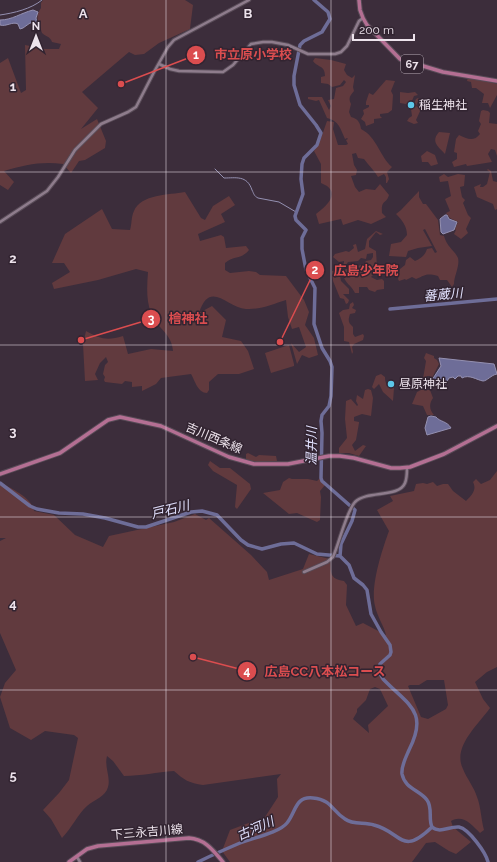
<svg xmlns="http://www.w3.org/2000/svg" width="497" height="862" font-family="Raleway,'Noto Sans JP',sans-serif">
<style>
.green{fill:#613a3e;fill-rule:evenodd}
.water{fill:#6e6d98;stroke:#9490b1}
.lines{fill:none;stroke-linecap:round;stroke-linejoin:round}
.stream{stroke:#9490b1;stroke-width:1}
.river{stroke:#6e6d98;stroke-width:3.5}
.minor-casing{stroke:#584b57;stroke-width:4.5}
.major-casing{stroke:#584b57;stroke-width:5.5}
.minor{stroke:#8e7c8c;stroke-width:2.5}
.major{stroke:#b46f93;stroke-width:3.5}
.grid{fill:none;stroke:#ede3ec;stroke-width:1;stroke-opacity:0.55}
.poi-dot{fill:#5dc7e8;stroke:#322431;stroke-width:1.5}
.labels{text-anchor:middle;stroke-width:3;stroke-linejoin:round;paint-order:stroke}
.shield{fill:#322431;stroke:#b5aab4;stroke-width:1}
.shield-label{font-size:11px;font-weight:bold;fill:#ede3ec}
.poi-label{font-size:12px;fill:#ede3ec;stroke:#322431;text-anchor:start}
.street-label{font-size:12px;fill:#ede3ec;stroke:#322431}
.water-label{font-size:13px;font-style:italic;fill:#e0dffc;stroke:#322431}
.grid-label{font-size:13px;text-anchor:middle;font-weight:bold;fill:#ede3ec;stroke:#322431;stroke-width:3;stroke-linejoin:round;paint-order:stroke}
.leader{fill:none;stroke:#db4d4f;stroke-width:1.5}
.callout-dot{fill:#db4d4f;stroke:#322431;stroke-width:1.5}
.mark-label{font-size:12px;text-anchor:middle;font-weight:bold;fill:#fff}
.callout-label{font-size:13px;text-anchor:middle;font-weight:bold;fill:#db4d4f;stroke:#322431;stroke-width:3;stroke-linejoin:round;paint-order:stroke}
</style>
<rect width="100%" height="100%" fill="#3c2d3b"/>
<path class="green" d="M43 0H185L193 5 190 29 159 43 144 54 135 55 129 52 82 92 98 108 81 129 97 119 106 141 105 148 85 160 79 161 71 173 63 164C41 161 25 165 4 171L14 182 8 190 0 185V63L8 58 21 93 26 90 25 45 45 49H59L61 44 52 42C50 36 46 37 42 33 41 31 41 28 40 26 37 19 36 15 41 8V3Z
M315 58 331 60 346 64 344 70 347 75 352 78 355 75 353 87 354 91C350 96 348 98 351 104L349 112 351 117C358 119 360 122 361 129 377 137 380 157 392 167L387 172 389 179 387 183H386V177L384 174 378 177C374 170 369 166 364 159L358 158 356 153 352 154 354 165 357 170 356 175 351 176 355 187 359 192 366 189 375 190 380 184 389 195C386 205 381 199 382 213L386 217 371 224 358 220 343 225 341 219 319 224 316 214C323 208 340 196 327 186 325 185 323 184 321 183V164L314 151 320 141 327 121 334 122 333 129 338 145H346L348 144 346 140 348 139 347 138 345 139C340 128 339 121 327 118L319 100 316 101 308 99V97H322L329 110 331 106 328 100 334 99 336 88 343 86 346 82 344 80 340 85 332 87 328 84 321 83V77L325 76C325 65 318 68 313 61Z
M468 77 497 84V95L490 108 488 103H482L484 94 476 88H472L471 82 467 81Z
M386 80 395 81 391 91 393 95 392 110 388 113 380 114V116L382 118 374 119V123L366 126 365 122 361 119 364 114 363 110 369 107V105H366V102L369 93 373 95Z
M400 92 408 93 415 92 418 95 414 96 409 108 406 104 400 103Z
M418 98 419 99 416 106 421 109 416 120 418 123 414 124 407 121 409 118 412 116 411 109H412L416 99Z
M483 110 488 111 490 113 489 123 497 124V156L495 150 491 149 488 154 492 162 467 166 466 164 454 167 452 162 457 159V153L454 152 456 139 459 135C467 139 474 142 480 134L478 131 481 124 479 121 481 111Z
M439 132 450 133 445 154C439 147 430 142 439 132Z
M427 151 435 155 438 164 431 166 428 162H422L421 156Z
M488 169 491 171 493 181 497 182V209L495 210 493 204 477 197 474 187 481 184 480 187H483L487 184 490 172 487 170Z
M444 174 448 177 458 174 465 175 464 186 460 187 462 197 465 200 463 203 468 215 471 218 466 229 468 233 461 239 454 234 456 230 455 229 458 222 450 218 446 213 450 211 445 199 451 196 448 181 440 182 439 177Z
M419 191V197L423 204H426L438 220 440 235 444 236C447 247 455 251 458 258 460 266 454 276 454 284L452 287 447 280H440L438 276C426 273 426 275 416 279L412 277 406 280 405 279 399 281 398 279 400 269 405 265 406 260 410 257 415 261C422 258 425 255 427 249L432 248 435 253 437 252 425 229 423 230 432 246 418 248 408 251 406 257 389 256 391 244 401 242 407 235C407 226 402 220 396 214L401 210Z
M185 192 201 218 205 220 213 206 229 196 235 205 221 214 225 222 198 234 200 241 221 235 224 237 226 248 246 246 249 250C241 260 234 255 225 263V270L230 273 249 271 256 272 260 275 286 276 304 300 309 312 305 325 314 338 318 355 309 358 302 355 297 364 291 343 299 352 306 347 299 327 292 329 288 317 286 300C273 304 260 310 246 309 227 308 210 279 199 313L212 306 226 320 222 337 241 341 248 351 254 369 239 374H218L209 382V390L207 393C198 393 195 381 191 374L161 378 156 384 142 391V386L132 387V382L125 381 122 384 105 382 104 380 105 377 103 374 105 365 108 362 106 357 100 363 95 374 98 380 85 381 83 344 86 331C100 339 107 341 123 336L128 354 151 349 173 351C172 333 157 329 151 313 146 300 147 286 148 272L136 269 98 280 54 289 52 283 70 272 64 263H52L65 234 102 209 112 229 130 230C132 224 131 217 134 211 141 194 169 195 185 192Z
M376 231 383 234 380 235 376 232 369 241V247L376 251 377 267 383 268 382 272H376L371 277 377 280 382 279 384 281V289L377 290 375 292 369 290 367 287H359V293H355C350 283 345 285 342 271L349 268 351 271 357 268 360 271 361 269 358 266 364 264 366 261 371 260 373 257V253L367 254 366 259 361 258 358 261 348 262 343 269 341 268 344 263V261L339 262 333 257 335 254 346 251 349 252 354 248 353 245 356 244 358 252 365 249 367 239Z
M339 270 341 281 349 289V294H343L349 300 348 303 346 304 344 299 340 298 333 281 332 271Z
M353 302 354 305 352 308 356 310 355 313 350 314C348 320 348 323 353 327V334L355 337 363 334 364 336 363 340 354 344 352 347 353 352 352 354 349 342 344 341V327L339 313 343 310 349 309 350 304Z
M289 345 294 364V366L271 373 265 353Z
M426 353 434 356V358L437 360 439 364 431 380 430 376H427L422 385 426 361 424 358Z
M381 374 385 377C385 383 387 388 394 388L393 401 383 392 379 384 374 389 372 387 376 376Z
M368 389 371 390 373 398 371 416 362 414 354 417V421L359 422V423L356 440 352 445 355 451 363 445 366 446 359 456 349 453H339V448L347 438 345 419 346 401 351 399 357 406 358 405 356 401 357 395 363 399 365 390Z
M421 390H430L433 398C429 404 429 409 434 415H427L423 406 412 404 417 392Z
M248 453 256 457 259 455 276 456 277 461 257 462 246 460V454Z
M210 461 220 468H230L250 484 251 489 237 509 235 507 237 485 213 471 208 465Z
M497 471V667L487 672 475 682 483 699 490 708C478 725 452 747 463 769 467 779 474 787 477 797 481 807 481 819 484 830L480 833C472 825 463 814 451 821L453 827 471 842 456 854 449 851 435 842 426 843 412 862H230L222 851 230 830 265 817 278 797 277 779 281 774 203 785C189 783 184 780 174 771 157 772 141 776 124 776L113 761 107 756C104 767 111 777 108 787 106 796 94 800 87 806 77 815 72 828 62 838L51 819 43 810 59 793 69 780 78 738 74 735 45 731 31 740 10 728 0 697 5 683 16 670 0 633V541L6 538H0V482C11 489 32 497 34 511L54 515 75 535 103 547 109 536 174 522 195 514 206 520 209 518 251 555 267 572 269 580 303 569 309 554 330 559C331 572 329 579 344 581L347 585 346 605 356 626 363 623 386 635C384 626 377 616 375 606 370 587 382 550 389 531L377 510 393 501 390 496 414 491 416 484 423 483 427 484 433 482 437 486 443 484H448L453 491 466 501C472 495 477 490 473 482L476 479 481 484 490 480ZM427 680H444L448 705 446 709 428 719 421 717 408 686 410 685H419ZM375 687 380 689 388 706 368 725 369 733 353 719 357 712V709L366 700 370 689Z
M289 478 292 479H308L317 481 320 478 325 485 320 491 321 497 320 520 317 522 297 513 289 514 263 493 280 490 283 482Z"/>
<path class="water" d="M33 10 38 12 36 18 37 23H30L23 28 20 29 18 24C13 21 6 27 0 25V20C12 20 21 13 33 10Z
M445 215H447L449 219 457 222 454 230 443 234 441 232 440 219Z
M439 358 494 364 497 374C491 375 487 381 483 381 477 380 469 374 462 378L461 376H458L455 379 453 377 449 378 445 385H436V383L432 380 441 366Z
M431 416 436 417C440 422 447 421 451 428L427 435 425 428 428 417Z"/>
<g class="lines">
<path class="stream" d="M0 15C14 13 31 9 42 0
M215 169 224 178C236 178 247 175 252 190 254 194 254 196 258 198L279 202 296 212"/>
<path class="river" d="M314 0 328 12 330 19 322 32 304 41 300 45 294 76V85L300 105 316 125 321 133 317 145 304 158 302 164 301 179 303 194 295 216 296 220 306 230 302 238V249L306 270 315 288 314 324 322 348 330 361 332 367 331 396 329 406 322 415 321 421 322 433 321 478 322 481 355 510 352 521 341 544 340 556 349 565 354 578 363 585 367 590 371 614 381 632 390 645 391 652 390 655 380 664 379 672 383 679C408 705 429 711 409 750 406 757 401 766 402 774 405 789 420 790 427 800 433 808 428 819 432 827
M390 309 497 299
M0 483 30 506 37 509 59 513 83 514 105 518 138 527H146L191 512 202 511 217 515 241 540 248 545 262 549 281 544 294 543 317 554 340 556
M432 827C440 834 449 826 459 827 469 829 486 853 488 862
M198 862C212 855 226 849 240 843 252 838 279 833 287 823 296 812 295 796 313 798 332 800 331 810 345 819 353 825 364 822 374 825 402 832 401 857 432 827"/>
<g class="minor-casing">
<path id="minor" d="M159 64 170 69 179 71 223 72 233 65 251 44 263 42H272L288 45 308 54H335L341 52 347 46 359 21 363 18
M0 222 47 191 58 177 75 150 101 124 128 112 136 107 154 72 168 47 174 40 249 0
M304 572 327 562 333 557C339 544 346 512 355 502 367 490 399 498 405 483 407 478 407 472 407 468
M77 857 80 862"/>
</g>
<g class="major-casing">
<path id="major" d="M359 0 360 10 363 18 367 25 400 59 443 72 497 81
M0 474 60 453 108 420 120 417 161 426 229 457 254 464H288L329 456H340L354 458 391 468H400L410 467 444 454 497 426
M69 862 87 849 98 846 189 838C205 839 213 850 223 862"/>
</g>
<use href="#minor" class="minor"/>
<use href="#major" class="major"/>
</g>
<path class="grid" d="M166 0V862M331 0V862M0 172H497M0 345H497M0 517H497M0 690H497"/>
<g class="poi-dot">
<circle cx="411" cy="105" r="4"/>
<circle cx="391" cy="384" r="4"/>
</g>
<g class="labels">
<rect class="shield" x="401" y="55" width="22" height="18" rx="3"/>
<g class="shield-label">
<text x="412" y="68">67</text>
</g>
<g class="poi-label">
<text x="419" y="109">稲生神社</text>
<text x="399" y="388">昼原神社</text>
</g>
<g class="street-label">
<text transform="translate(214 438) rotate(23)" y="4">吉川西条線</text>
<text transform="translate(147 832) rotate(-5)" y="4">下三永吉川線</text>
</g>
<g class="water-label">
<text transform="translate(443 294) rotate(-5)" y="5">蕃蔵川</text>
<text transform="translate(311 446) rotate(-89)" y="5">温井川</text>
<text transform="translate(170 509) rotate(-14)" y="5">戸石川</text>
<text transform="translate(255 828) rotate(-24)" y="5">古河川</text>
</g>
</g>
<g class="grid-label">
<text x="83" y="18">A</text>
<text x="248" y="18">B</text>
<text x="13" y="91">1</text>
<text x="13" y="263">2</text>
<text x="13" y="436">3</text>
<text x="13" y="608">4</text>
<text x="13" y="780">5</text>
</g>
<path class="leader" d="M121 84L196 55M280 342L315 270M81 340L151 319M193 657L247 671"/>
<g class="callout-dot">
<circle cx="121" cy="84" r="4"/>
<circle cx="280" cy="342" r="4"/>
<circle cx="81" cy="340" r="4"/>
<circle cx="193" cy="657" r="4"/>
<circle cx="196" cy="55" r="10"/>
<circle cx="315" cy="270" r="10"/>
<circle cx="151" cy="319" r="10"/>
<circle cx="247" cy="671" r="10"/>
</g>
<g class="mark-label">
<text x="196" y="59">1</text>
<text x="315" y="274">2</text>
<text x="151" y="323">3</text>
<text x="247" y="675">4</text>
</g>
<g class="callout-label">
<text x="253" y="59">市立原小学校</text>
<text x="366" y="275">広島少年院</text>
<text x="188" y="323">檜神社</text>
<text x="325" y="676">広島CC八本松コース</text>
</g>
<g transform="translate(36 36)" stroke="#322431" stroke-width="3" paint-order="stroke">
<path d="M0-3L7 15L0 10L-7 15Z" fill="#ede3ec"/>
<text y="-6" font-size="11" font-weight="bold" text-anchor="middle" fill="#ede3ec">N</text>
</g>
<path d="M353 34v6h61v-6" fill="none" stroke="#ede3ec" stroke-width="2"/>
<text x="359" y="34" font-size="12" fill="#ede3ec" stroke="#322431" stroke-width="3" paint-order="stroke">200 m</text>
</svg>
